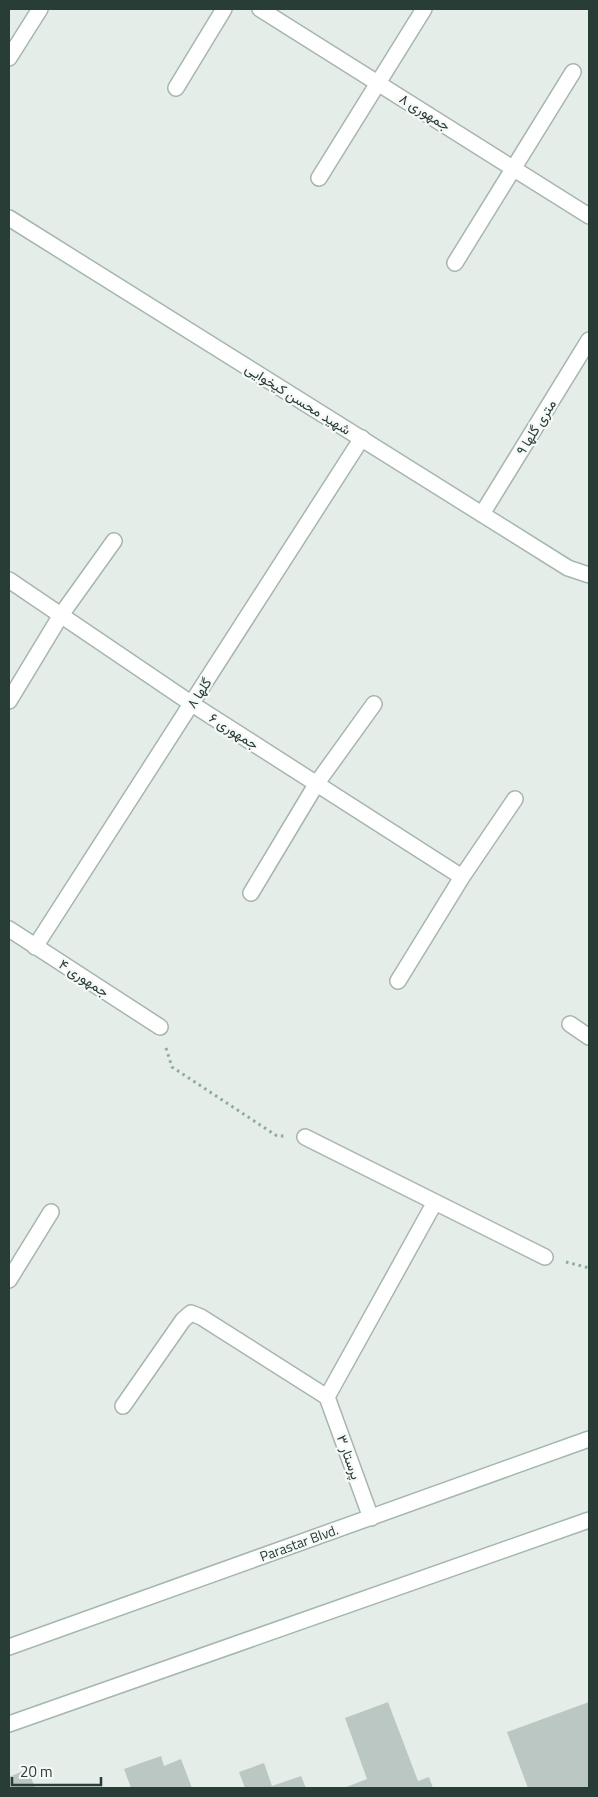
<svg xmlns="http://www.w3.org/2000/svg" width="598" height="1797" font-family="'Titillium Web',Vazirmatn,sans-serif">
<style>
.building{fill:#bbc7c2}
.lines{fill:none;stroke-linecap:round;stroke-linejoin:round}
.street-casing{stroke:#a8b5af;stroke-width:18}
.secondary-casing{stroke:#a5b7af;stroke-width:18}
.path{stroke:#8aac9f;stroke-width:3;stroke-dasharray:2.5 4;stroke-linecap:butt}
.street{stroke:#fff;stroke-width:15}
.secondary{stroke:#fff;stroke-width:15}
.labels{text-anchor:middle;stroke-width:4.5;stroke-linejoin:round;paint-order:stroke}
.street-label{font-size:14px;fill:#273d35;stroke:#f6f9f7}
</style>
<rect width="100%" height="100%" fill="#e5ede9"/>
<path class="building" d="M388 1702 418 1781 429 1777 433 1788H344L367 1779 345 1718Z
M589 1702V1788H528L507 1732Z
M161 1756 164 1766 181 1759 192 1788H131L124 1769Z
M264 1763 272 1786 301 1776 306 1788H245L239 1772Z
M28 1769 35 1788H9V1777Z"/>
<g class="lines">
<g class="street-casing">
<path id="street" d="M260 9 589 216
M9 58 40 9
M176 88 224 9
M319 178 424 9
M455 263 573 72
M482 514 589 340
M9 580 192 704 462 877
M9 701 61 615 114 541
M251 893 317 783 374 704
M9 929 160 1027
M35 947 362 438
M398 981 462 877 515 799
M570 1024 589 1037
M305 1137 545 1257
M9 1280 51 1212
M327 1397 371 1518
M123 1406 183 1320 191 1313 201 1317 327 1397 435 1202"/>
</g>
<g class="secondary-casing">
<path id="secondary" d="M9 218 568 568 589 575
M9 1647 589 1439
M9 1724 589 1520"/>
</g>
<path class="path" d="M166 1048 172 1067 277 1136H284
M566 1262 589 1268"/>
<use href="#street" class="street"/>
<use href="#secondary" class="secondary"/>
</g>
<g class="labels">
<g class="street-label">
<text transform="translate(425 112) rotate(32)" y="5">جمهوری ۸</text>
<text transform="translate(298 399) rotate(32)" y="5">شهید محسن کیخوایی</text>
<text transform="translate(536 427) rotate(-58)" y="5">۹ متری گلها</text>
<text transform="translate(199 693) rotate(-57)" y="5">گلها ۸</text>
<text transform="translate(234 731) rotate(32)" y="5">جمهوری ۶</text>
<text transform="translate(84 978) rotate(33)" y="5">جمهوری ۴</text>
<text transform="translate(349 1457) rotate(70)" y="5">پرستار ۳</text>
<text transform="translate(299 1543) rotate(-20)" y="5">Parastar Blvd.</text>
</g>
</g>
<rect width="598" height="1797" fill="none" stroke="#273d35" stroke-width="20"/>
<path d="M12 1777v8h89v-8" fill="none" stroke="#273d35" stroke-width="2.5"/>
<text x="20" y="1777" font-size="15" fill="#273d35" stroke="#f6f9f7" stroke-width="4" paint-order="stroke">20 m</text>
</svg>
